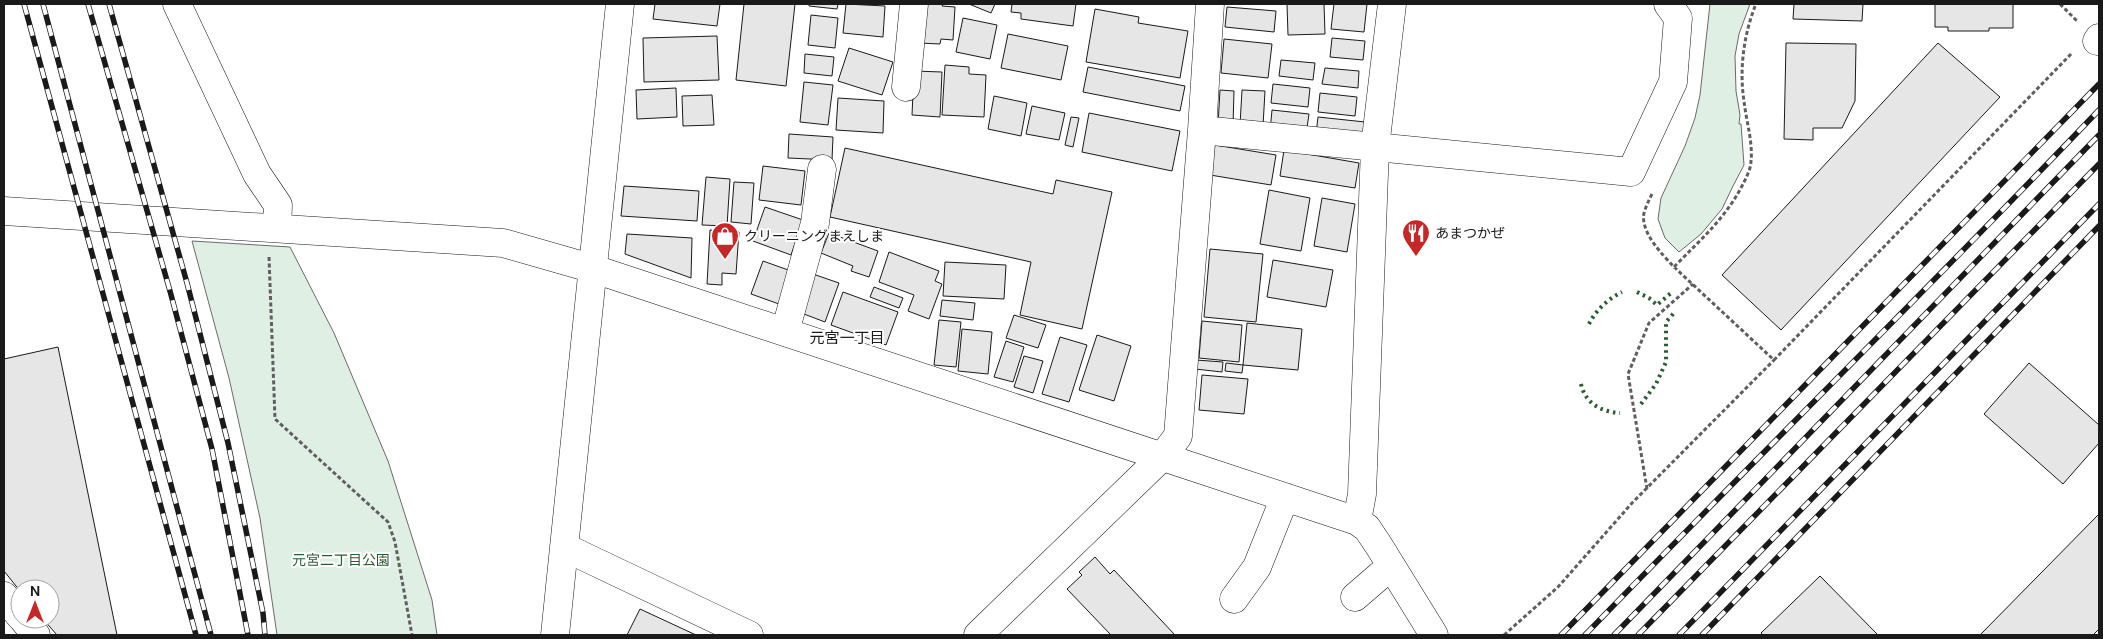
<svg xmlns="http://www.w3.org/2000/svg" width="2103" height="639" font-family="'DM Sans','Noto Sans JP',sans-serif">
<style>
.green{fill:#e0efe3;stroke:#6a6a6a}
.building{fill:#e6e6e6;stroke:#1a1a1a}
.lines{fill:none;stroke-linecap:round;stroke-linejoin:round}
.minor-casing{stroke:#1a1a1a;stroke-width:29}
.path{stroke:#5f5f5f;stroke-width:3;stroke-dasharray:4 2.5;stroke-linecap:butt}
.minor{stroke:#fff;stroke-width:28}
.rail-casing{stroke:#1a1a1a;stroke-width:5.5}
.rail{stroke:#fff;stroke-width:4;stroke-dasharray:11;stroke-linecap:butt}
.hedge{stroke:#2b5a34;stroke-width:4;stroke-dasharray:2.5 4;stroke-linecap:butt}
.labels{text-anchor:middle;stroke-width:4;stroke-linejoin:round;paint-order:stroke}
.poi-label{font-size:14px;fill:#1a1a1a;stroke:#fff;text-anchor:start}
.park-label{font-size:14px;fill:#2b5a34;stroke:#fff}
.neighbourhood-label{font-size:15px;fill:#1a1a1a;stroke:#fff}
</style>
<rect width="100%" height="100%" fill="#fff"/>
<path class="green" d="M1710 4H1750L1739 34 1735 56 1736 91 1740 115 1739 124H1741L1744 165 1733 186 1722 209 1701 234 1679 252 1665 238 1658 219 1661 198 1685 146 1695 118 1700 95Z
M192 241 290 247 334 333 388 461 432 600 437 635H277L260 518 229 378Z"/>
<path class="building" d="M655 4H720L717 26 653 19Z
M744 4H795L786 86 736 80Z
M809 4H838L837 9 809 6Z
M846 4 885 6 883 37 843 33Z
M921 4H943L942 6 955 7 953 40 941 39 940 44 919 43Z
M969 4H995L991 13Z
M1012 4H1076L1073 26 1021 19V13L1011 12Z
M1287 4H1324L1325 34 1288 35Z
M1334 4H1367L1364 32 1331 29Z
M1794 4H1863L1862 21 1793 19Z
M1935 4H2013V28H1989V31H1948V27H1935Z
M1227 7 1276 11 1274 32 1225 27Z
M1095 9 1139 17 1138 23 1188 31 1180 78 1086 62Z
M811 15 838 18 835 48 808 45Z
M963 18 997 25 990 59 956 52Z
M1008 34 1068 46 1061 80 1001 68Z
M717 36 719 80 644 82 643 38Z
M1332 38 1365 41 1363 60 1330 57Z
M1224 39 1272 44 1268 78 1221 73Z
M1786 43 1856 44 1855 101 1842 128H1813V140L1784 139Z
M1938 43 2000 97 1781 330 1722 275Z
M849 48 893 62 882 95 838 81Z
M805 54 834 57 832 76 804 73Z
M1281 60 1315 63 1313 80 1279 76Z
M945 65 969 67V74L986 75 984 117 942 115Z
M1088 67 1185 86 1180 111 1083 92Z
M1325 68 1359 71 1358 88 1322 84Z
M914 71 942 72 940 117 912 115Z
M804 82 833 85 828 125 800 122Z
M1273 84 1310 88 1308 107 1271 103Z
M676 88 677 117 637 119 636 90Z
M1220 90 1234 91 1233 125H1218Z
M1242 90 1265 91 1263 126 1240 125Z
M1320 93 1357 97 1355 116 1318 112Z
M712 95 714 125 683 126 682 96Z
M994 96 1027 103 1021 136 988 129Z
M838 98 884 101 883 133 836 130Z
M1032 106 1065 113 1059 140 1026 134Z
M1272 110 1309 114 1306 135 1270 131Z
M1089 113 1180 131 1172 171 1082 152Z
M1071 117 1079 118 1073 147 1065 145Z
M1318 117 1365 122 1363 139 1316 134Z
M789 134 833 137 832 160 788 158Z
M1215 145 1276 155 1271 185 1210 175Z
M845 148 1053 194 1056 180 1112 192 1082 329 1020 315 1031 262 830 217Z
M1284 150 1359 163 1355 188 1280 176Z
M763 166 805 171 801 205 759 200Z
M706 177 730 179 727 226 702 225Z
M734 182 754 183 751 224 731 222Z
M624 186 699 191 697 221 621 216Z
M1269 190 1310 198 1301 251 1260 244Z
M1322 198 1355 204 1347 252 1314 246Z
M765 207 803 220 791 255 753 241Z
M710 230 739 232 736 274 722 273V285L707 284Z
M829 233 878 251 869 277 851 271 853 266 821 253Z
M627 234 692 238 691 278 625 254Z
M1210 249 1263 254 1256 322 1204 317Z
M889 252 939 271 935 281 942 284 929 319 908 311 914 295 879 282Z
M1273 260 1333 270 1326 307 1267 297Z
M763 261 791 271 779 304 751 294Z
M945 262 1006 265 1004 299 943 296Z
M810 273 839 283 825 322 796 311Z
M874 287 903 298 899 308 870 297Z
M843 292 898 312 886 345 831 325Z
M942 300 975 303 973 320 940 316Z
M1014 315 1046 325 1038 348 1006 338Z
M939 320 961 322 956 367 934 365Z
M1202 321 1242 325 1239 362 1199 358Z
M1247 323 1302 329 1298 370 1243 365Z
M962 329 992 332 988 374 958 371Z
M1097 335 1131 346 1114 401 1079 390Z
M1060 337 1087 345 1069 402 1042 394Z
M1006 341 1024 347 1013 382 994 377Z
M58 347 117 635H57L43 619H50V589H20V591L4 571V359Z
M1024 356 1043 361 1033 393 1014 387Z
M1196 360 1223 362 1222 372 1195 369Z
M1226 363 1243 365 1242 373 1225 371Z
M2029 363 2099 425V443L2063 484 1984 414Z
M1202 375 1248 379 1244 414 1199 410Z
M2099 514V629L2093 635H1980Z
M1095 557 1110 574 1114 570 1175 635H1111L1067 589 1082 575 1079 572Z
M1820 576 1878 635H1763L1761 633Z
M640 609 696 635H627Z"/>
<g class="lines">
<g class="minor-casing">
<path id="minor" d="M177 4 257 174 278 205 277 228
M2097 41 2099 38
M906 87 914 4
M1202 130 1631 172 1673 82 1678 18 1668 4
M4 211 503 243 594 269 1357 521 1367 528 1379 546 1434 635
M785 332 815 223 822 169
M1357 521 1362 494 1375 147 1392 4
M564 547 749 635
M4 596 20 616
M1355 597 1391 566
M1234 599 1257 567 1285 497
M23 619 36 635
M555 635 620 4
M978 635 1163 456 1178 436 1202 130 1210 4"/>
</g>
<path class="path" d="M2060 4 2077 21
M1652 194C1649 200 1646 206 1644 213 1640 232 1662 254 1674 267 1701 239 1724 220 1742 186 1746 178 1751 169 1751 161 1753 142 1746 120 1744 101 1739 69 1744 33 1756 4
M269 257 275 419 388 522 395 542 412 635
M1674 267 1774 360 2072 53
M1647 489 1628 374 1649 323 1693 284
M1504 635 1558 587 1632 503 1774 360"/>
<use href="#minor" class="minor"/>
<g class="rail-casing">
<path id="rail" d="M24 4 196 635
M43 4 211 635
M88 4 170 291 212 449 248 635
M109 4 187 283 228 443 263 613 265 635
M1561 635 2099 84
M1585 635C1755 459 1930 287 2099 110
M1614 635 2099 135
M1638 635 2099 164
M1679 635 2099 204
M1702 635 2099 226"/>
</g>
<use href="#rail" class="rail"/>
<path class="hedge" d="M1637 292 1649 298 1657 305 1671 293
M1589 324C1596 310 1608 299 1622 292
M1581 384C1585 403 1601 412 1620 413
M1641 404 1656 384 1666 362V322L1674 313"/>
</g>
<defs>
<g id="restaurant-pin" transform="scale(1.4375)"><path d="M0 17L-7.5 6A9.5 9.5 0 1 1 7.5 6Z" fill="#c62828" stroke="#fff"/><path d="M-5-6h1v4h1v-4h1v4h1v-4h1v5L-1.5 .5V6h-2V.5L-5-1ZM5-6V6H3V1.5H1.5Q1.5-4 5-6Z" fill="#fff"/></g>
<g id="shop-pin" transform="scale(1.4375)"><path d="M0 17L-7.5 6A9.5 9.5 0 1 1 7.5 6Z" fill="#c62828" stroke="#fff"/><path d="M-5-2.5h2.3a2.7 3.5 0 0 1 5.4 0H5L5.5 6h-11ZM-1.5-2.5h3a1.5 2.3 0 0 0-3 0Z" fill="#fff"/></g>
</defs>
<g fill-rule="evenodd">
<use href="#restaurant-pin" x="1416" y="233"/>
<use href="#shop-pin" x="725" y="236"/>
</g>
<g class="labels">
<g class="poi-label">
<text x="1435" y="238">あまつかぜ</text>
<text x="744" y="241">クリーニングまえしま</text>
</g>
<g class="park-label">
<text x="341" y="565">元宮二丁目公園</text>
</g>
<g class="neighbourhood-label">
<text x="847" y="343">元宮一丁目</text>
</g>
</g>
<rect width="2103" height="639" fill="none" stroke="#1a1a1a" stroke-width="10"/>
<g transform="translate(35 604)"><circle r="24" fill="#ffffff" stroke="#a3a3a3"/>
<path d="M0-4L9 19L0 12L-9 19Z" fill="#c62828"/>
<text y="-8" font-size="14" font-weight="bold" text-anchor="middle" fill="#1a1a1a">N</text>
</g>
</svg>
